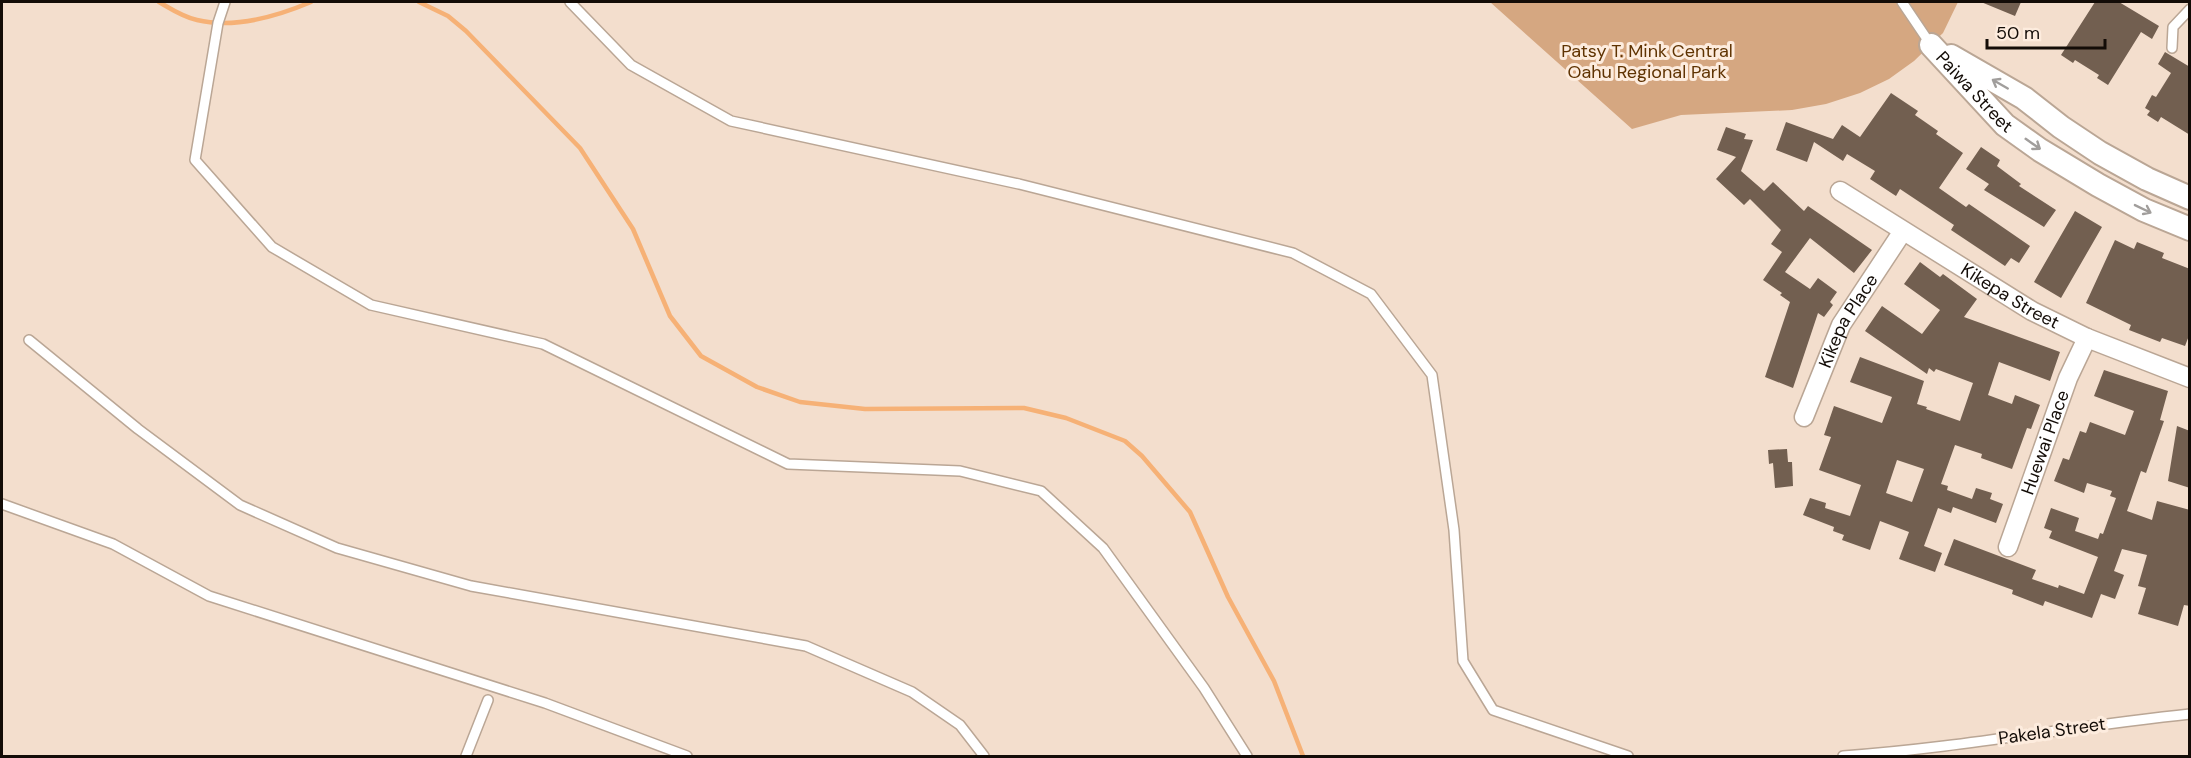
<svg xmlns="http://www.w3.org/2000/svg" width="2191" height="758" font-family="'DM Sans',sans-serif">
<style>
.green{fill:#d5a781}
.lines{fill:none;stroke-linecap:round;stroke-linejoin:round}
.stream{stroke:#f6b176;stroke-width:4.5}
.building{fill:#725f50;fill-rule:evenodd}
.service-casing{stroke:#baa695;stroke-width:12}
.minor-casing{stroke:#baa695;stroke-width:21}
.tertiary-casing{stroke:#baa695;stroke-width:26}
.service{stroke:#fff;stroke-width:9}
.minor{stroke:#fff;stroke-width:18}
.tertiary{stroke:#fff;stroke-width:22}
.oneway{stroke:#a19e9c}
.labels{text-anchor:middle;stroke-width:6;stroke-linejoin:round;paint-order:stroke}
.park-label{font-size:18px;fill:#5f3302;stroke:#fdecde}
.street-label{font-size:18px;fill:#130c07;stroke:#fdecde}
</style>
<rect width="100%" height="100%" fill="#f3decd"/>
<path class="green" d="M1490 2H1958L1943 33 1914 61 1889 79 1860 93 1826 104 1792 110 1681 115 1632 129Z"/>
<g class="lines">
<path class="stream" d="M159 2C171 9 183 17 197 20 234 29 278 16 311 2
M419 2 448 16 466 31 580 148 633 229 670 316 701 356 757 387 800 402 865 409 1024 408 1066 418 1125 441 1142 456 1190 512 1228 597 1274 681 1303 756"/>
</g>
<path class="building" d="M1981 2H2021L2015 16Z
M2095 2H2119L2159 26 2152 39 2141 32 2108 85 2097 78 2099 75 2075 60 2073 63 2061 55Z
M2165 52 2190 67V135L2161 117 2158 122 2147 115 2150 111 2145 108 2152 95 2156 97 2171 73 2158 64Z
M1891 93 1918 111 1915 115 1938 131 1936 134 1963 153 1939 188 1966 207 1969 204 2030 246 2019 263 2011 258 2005 266 1951 230 1954 225 1900 189 1896 196 1870 179 1875 171 1847 154 1843 161 1814 142 1807 162 1776 150 1786 122 1833 139 1842 125 1860 137Z
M1726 127 1746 134 1744 139 1753 140 1741 171 1764 191 1773 182 1804 211 1808 206 1872 250 1854 273 1810 238 1785 272 1810 289 1818 278 1837 292 1830 302 1833 305 1824 317 1818 313 1793 388 1765 377 1790 302 1780 295 1782 293 1763 280 1782 252 1771 244 1781 230 1750 199 1744 205 1716 179 1736 157 1717 150Z
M1981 147 2000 160 1997 166 2021 184 2019 186 2056 210 2044 227 1984 190 1989 184 1966 169Z
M2075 211 2102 227 2061 298 2034 282Z
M2115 240 2134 249 2137 242 2164 253 2162 258 2190 269V333L2185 346 2162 338 2160 342 2129 330 2131 325 2086 303Z
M1920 262 1940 277 1943 274 1977 299 1964 317 2060 352 2050 381 1999 362 1988 395 2012 404 2015 395 2040 405 2031 429 2027 428 2012 469 1981 458 1982 454 1955 445 1941 484 1948 486 1947 490 1972 499 1976 488 1992 493 1990 499 2003 504 1996 523 1953 507 1951 513 1938 508 1924 546 1942 553 1935 572 1899 559 1909 532 1880 521 1870 550 1842 540 1844 535 1833 531 1834 527 1803 515 1810 498 1826 503 1825 508 1850 516 1861 485 1819 470 1831 437 1824 435 1834 406 1882 423 1892 397 1850 382 1860 357 1924 381 1917 404 1927 407 1926 409 1960 421 1973 383 1936 369 1934 372 1929 368 1927 374 1865 331 1882 306 1922 334 1940 310 1904 284ZM1897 460 1924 469 1912 502 1886 493Z
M2104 370 2168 391 2160 420 2164 421 2146 473 2141 471 2127 511 2152 520 2157 501 2190 510V606L2184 605 2178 626 2138 614 2146 588 2138 586 2147 555 2122 549 2114 571 2124 575 2115 599 2101 594 2092 618 2045 601 2043 606 2012 594 2013 590 1944 565 1954 539 2036 570 2032 579 2058 588 2059 585 2084 594 2098 557 2049 538 2052 531 2044 528 2051 508 2079 518 2075 531 2098 539 2100 533 2103 534 2116 498 2110 496 2112 491 2087 483 2084 493 2054 481 2063 458 2069 460 2080 431 2086 433 2090 422 2125 435 2134 411 2094 396Z
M2177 426 2190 431V488L2168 481Z
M1787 449 1788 462H1792L1793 486 1775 488 1773 463 1769 464 1768 450Z"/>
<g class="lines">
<g class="service-casing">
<path id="service" d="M225 2 218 23 195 160 272 247 371 305 543 344 788 464 960 471 1041 491 1103 548 1204 688 1247 756
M570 2 631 65 731 121 1019 184 1293 253 1371 294 1432 375 1454 530 1463 661 1493 710 1628 756
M1902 2 1931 45
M2172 48 2173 27 2190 9
M29 340 138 429 240 505 337 548 471 586 806 646 912 692 960 725 984 756
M2 504 113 544 209 596 545 703 687 756
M466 756 488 700
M1843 756C1959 748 2074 726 2190 714"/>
</g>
<g class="minor-casing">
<g id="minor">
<path id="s1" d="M1840 191 2032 311 2087 338 2190 378"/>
<path id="s2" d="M1804 417 1841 325 1903 231"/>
<path id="s3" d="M2008 547 2068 378 2087 338"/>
</g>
</g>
<g class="tertiary-casing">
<g id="tertiary">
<path id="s4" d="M1931 45 2005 125 2040 150 2098 185 2144 210 2190 229"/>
<path d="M1951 56 2024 98 2061 127 2100 153 2147 179 2190 198"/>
</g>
</g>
<use href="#service" class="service"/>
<use href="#minor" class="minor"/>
<use href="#tertiary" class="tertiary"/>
</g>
<defs><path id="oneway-shaft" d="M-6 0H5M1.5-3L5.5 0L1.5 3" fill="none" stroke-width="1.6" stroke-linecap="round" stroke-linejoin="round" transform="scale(1.5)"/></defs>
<g class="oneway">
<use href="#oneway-shaft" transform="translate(2000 84) rotate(-150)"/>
<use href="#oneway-shaft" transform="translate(2033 144) rotate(35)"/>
<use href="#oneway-shaft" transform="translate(2143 209) rotate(26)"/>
</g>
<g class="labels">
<g class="park-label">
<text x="1647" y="57">Patsy T. Mink Central<tspan x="1647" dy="21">Oahu Regional Park</tspan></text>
</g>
<g class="street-label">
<text dy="6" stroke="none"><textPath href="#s4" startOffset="64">Paiwa Street</textPath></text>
<text dy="6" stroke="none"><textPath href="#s1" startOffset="200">Kikepa Street</textPath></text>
<text dy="6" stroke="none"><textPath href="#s2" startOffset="106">Kikepa Place</textPath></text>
<text dy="6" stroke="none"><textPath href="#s3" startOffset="111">Huewai Place</textPath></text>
<text transform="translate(2052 731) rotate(-8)" y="6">Pakela Street</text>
</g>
</g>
<rect width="2191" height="758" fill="none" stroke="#130c07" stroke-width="6"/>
<path d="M1987 39v9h118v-9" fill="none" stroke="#130c07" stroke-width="3"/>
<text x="1996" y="39" font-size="18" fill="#130c07" stroke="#fdecde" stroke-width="4.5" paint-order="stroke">50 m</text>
</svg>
